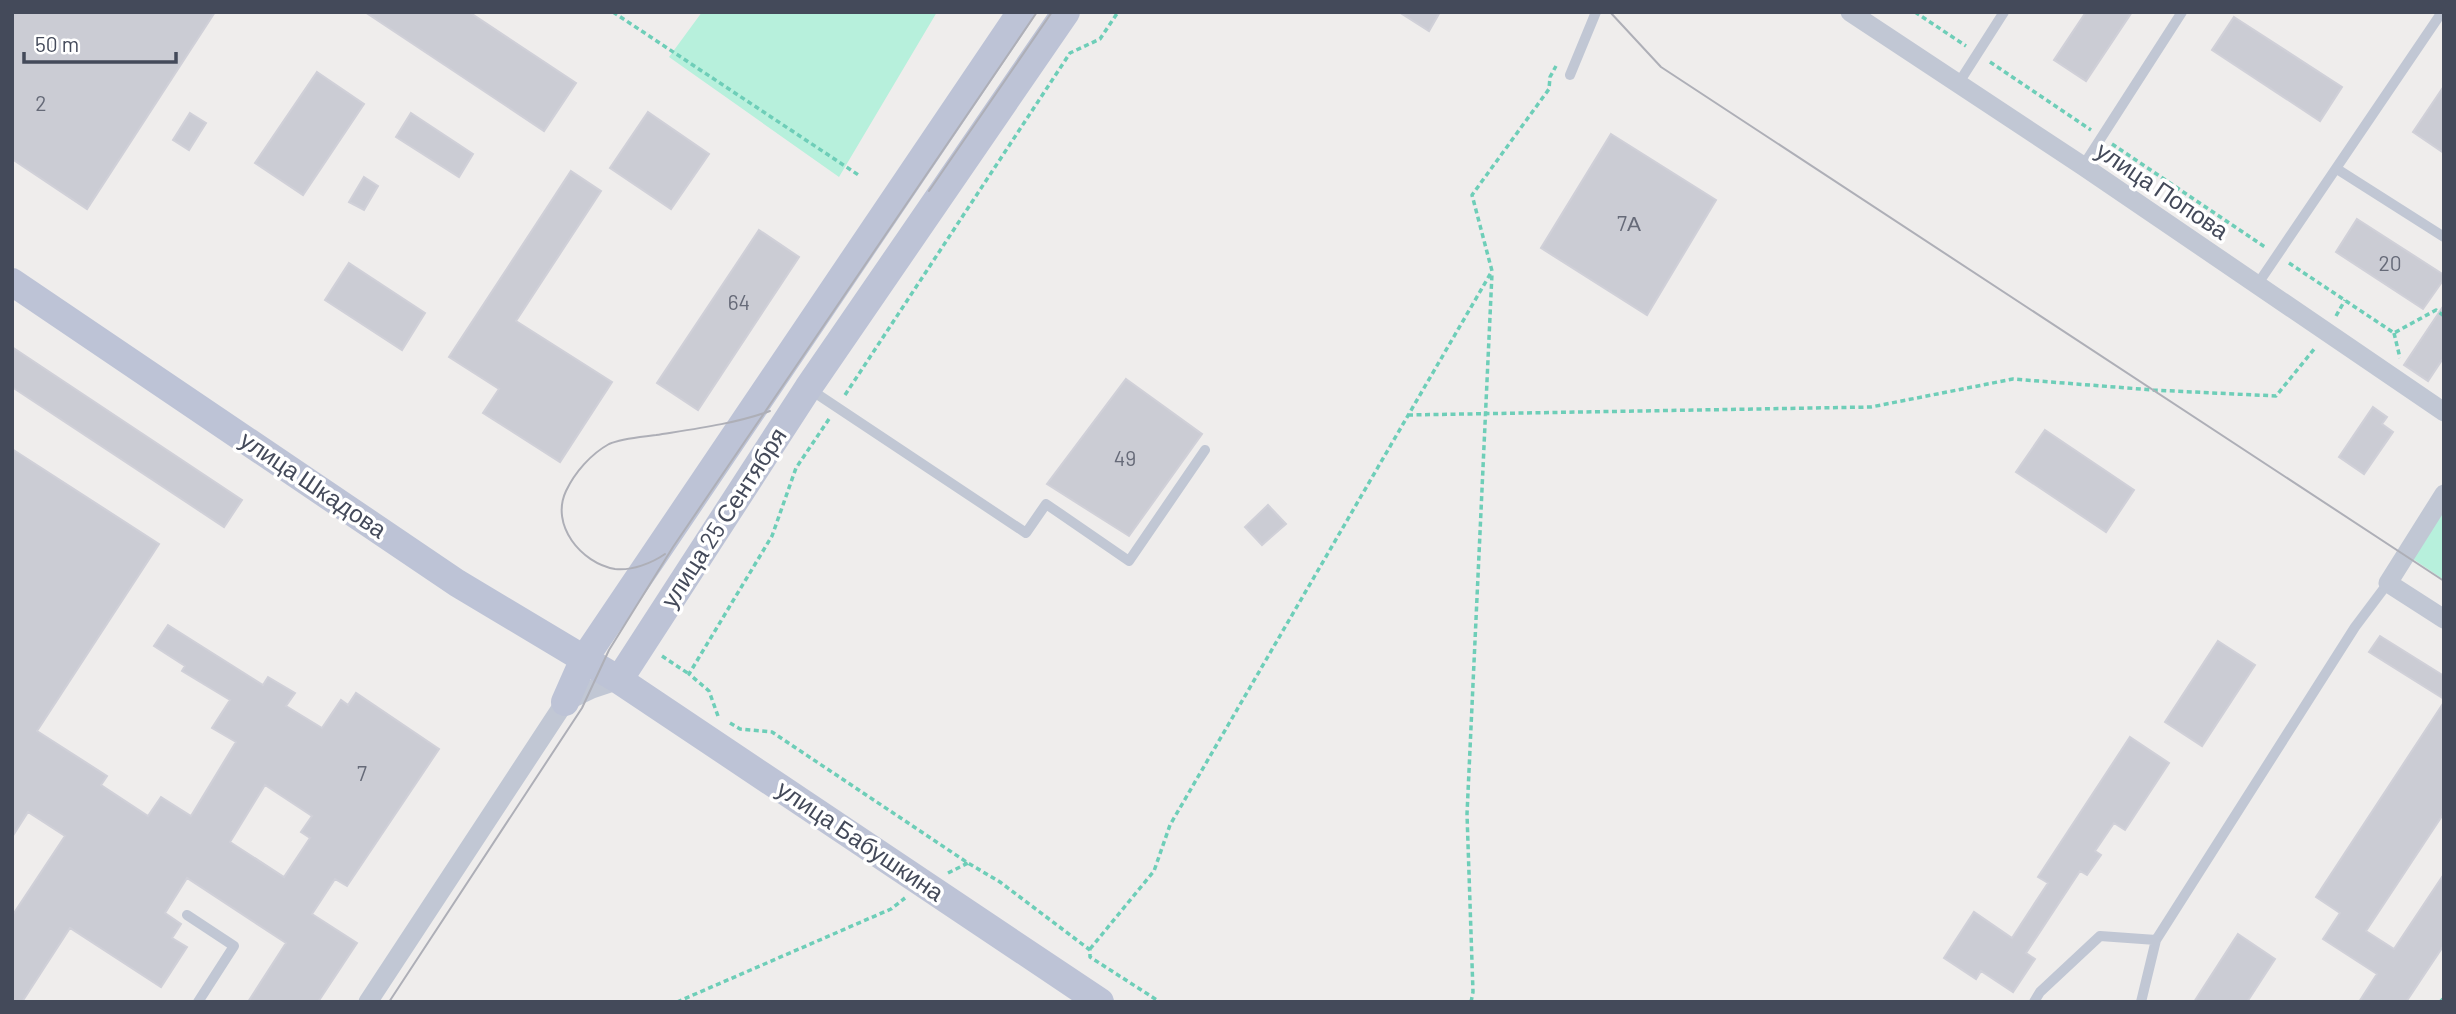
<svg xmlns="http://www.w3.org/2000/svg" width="2456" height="1014" font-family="Barlow,sans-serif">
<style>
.green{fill:#b7f0dc}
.building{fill:#cbccd4;stroke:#d0d0d8;stroke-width:2;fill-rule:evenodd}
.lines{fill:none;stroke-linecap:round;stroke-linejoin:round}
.path{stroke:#6eceb8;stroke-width:3.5;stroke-dasharray:5 3.5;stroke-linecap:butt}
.service{stroke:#c1c7d4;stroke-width:10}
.minor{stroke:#c1c7d4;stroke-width:19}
.secondary{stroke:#bdc3d6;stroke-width:28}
.tram{stroke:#aeafb7;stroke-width:2}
.labels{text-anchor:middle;stroke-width:7;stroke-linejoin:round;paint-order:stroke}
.number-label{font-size:21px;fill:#666a78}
.street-label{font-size:24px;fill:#444a5a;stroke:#fff}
</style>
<rect width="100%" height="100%" fill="#efedec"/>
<path class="green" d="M702 12H937L839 177 669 57Z
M2444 496V580L2407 555Z"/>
<path class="building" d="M12 12H215L87 209 12 159Z
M365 12H469L576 83 544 131Z
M1399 12H1440L1429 31Z
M2086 12H2132L2086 81 2054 60Z
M2234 17 2342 87 2320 121 2212 50Z
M317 72 364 104 303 195 255 163Z
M2444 86V153L2413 132Z
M648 112 709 154 671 209 610 168Z
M190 113 206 123 189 150 173 140Z
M411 113 473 154 459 177 396 137Z
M1611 134 1716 200 1647 315 1541 248Z
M571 171 601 191 516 321 612 382 560 462 483 413 499 389 449 357Z
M364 177 378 186 364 210 349 202Z
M2357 219 2444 275V279L2423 309 2336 252Z
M759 230 799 257 698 410 657 383Z
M349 263 425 313 402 350 325 300Z
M2444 305V357L2428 381 2404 365Z
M12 347 242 500 224 527 12 387Z
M1126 379 1202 434 1129 536 1047 484Z
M2373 407 2387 417 2382 424 2393 432 2364 474 2339 457Z
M2045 430 2134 490 2106 532 2016 472Z
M12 449 159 544 37 731 107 776 101 785 148 816 161 797 191 816 236 742 212 728 230 700 182 671 185 666 154 646 168 625 263 685 268 677 295 693 286 706 322 728 341 700 348 705 356 693 439 749 347 886 335 879 312 914 357 943 318 1002H248L286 943 187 878 165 913 181 924 172 938 187 947 161 987 70 928 22 1002H12V916L65 836 28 812 12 837ZM265 785 312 816 301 832 310 838 284 877 230 842Z
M1268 505 1286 524 1262 545 1245 527Z
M2380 636 2444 676V699L2369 652Z
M2218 641 2255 665 2202 746 2165 722Z
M2444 702V813L2366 931 2394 949 2444 874V945L2406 1002H2359L2377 974 2323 939 2340 913 2316 897Z
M2130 737 2169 763 2125 830 2114 823 2095 851 2101 855 2087 875 2080 871 2026 953 2035 959 2013 992 1981 971 1976 979 1944 958 1974 912 2012 938 2048 883 2038 877Z
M2238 934 2275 959 2247 1002H2194Z"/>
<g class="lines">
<path class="path" d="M613 12 860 176
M1915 12 1966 46
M1990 62 2091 130
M2112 144 2265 247
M2289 263 2394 333 2436 310 2444 316
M2336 316 2345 300
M2394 333 2400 358
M845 395 1070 53 1100 39 1118 12
M1408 415 1871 407 2013 379 2153 390 2276 396 2315 348
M662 656 689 674
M718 716 709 691 689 674 772 536 796 468 829 419
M730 723 740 729 772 732 968 863 1000 882 1090 950V957L1160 1002
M948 873 968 863
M1090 949 1154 871 1170 825 1492 271 1472 195 1549 89 1550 77 1556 66
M677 1002 891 909 905 898
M1471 1002 1473 992 1467 814 1492 273
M2440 1002 2444 998"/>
<path class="service" d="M1570 75 1596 12
M1958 84 2004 12
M2083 166 2182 12
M2337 169 2444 237
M2257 285 2442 12
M811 390 1026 533 1046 504 1129 561 1205 450
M187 915 234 946 198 1002
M2034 1002 2040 992 2100 936 2156 940
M2141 1002 2156 940 2355 627 2388 583"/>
<path class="minor" d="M1850 12 2083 166 2444 412
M2444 494 2388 583 2444 619
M368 1002 565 702 592 689 619 680"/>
<path class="secondary" d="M12 282 457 583 619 680 1100 1002
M619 680 808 388 1066 12
M565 702 584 659 1021 12"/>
<path class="tram" d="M1610 12 1661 67 2444 581
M929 191 1052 12
M665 554C652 563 632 571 615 569 581 563 550 525 566 491 575 472 591 454 609 444 622 438 641 437 656 435 694 429 734 424 770 411
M389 1002 582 708 609 650 673 547 1037 12"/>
</g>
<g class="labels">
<g class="number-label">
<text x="41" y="111">2</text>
<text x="1629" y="231">7А</text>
<text x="2390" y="271">20</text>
<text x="739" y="310">64</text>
<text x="1125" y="466">49</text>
<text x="362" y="781">7</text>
</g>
<g class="street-label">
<text transform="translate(2162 191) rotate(34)" y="8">улица Попова</text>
<text transform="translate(313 485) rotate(34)" y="8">улица Шкадова</text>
<text transform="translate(724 518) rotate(-57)" y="8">улица 25 Сентября</text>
<text transform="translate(860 841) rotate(34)" y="8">улица Бабушкина</text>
</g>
</g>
<rect width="2456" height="1014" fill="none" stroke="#444a5a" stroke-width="28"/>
<path d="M24 52v10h152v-10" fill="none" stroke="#444a5a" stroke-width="3.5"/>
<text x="35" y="52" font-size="21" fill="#444a5a" stroke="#ffffff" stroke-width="5" paint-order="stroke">50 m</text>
</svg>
